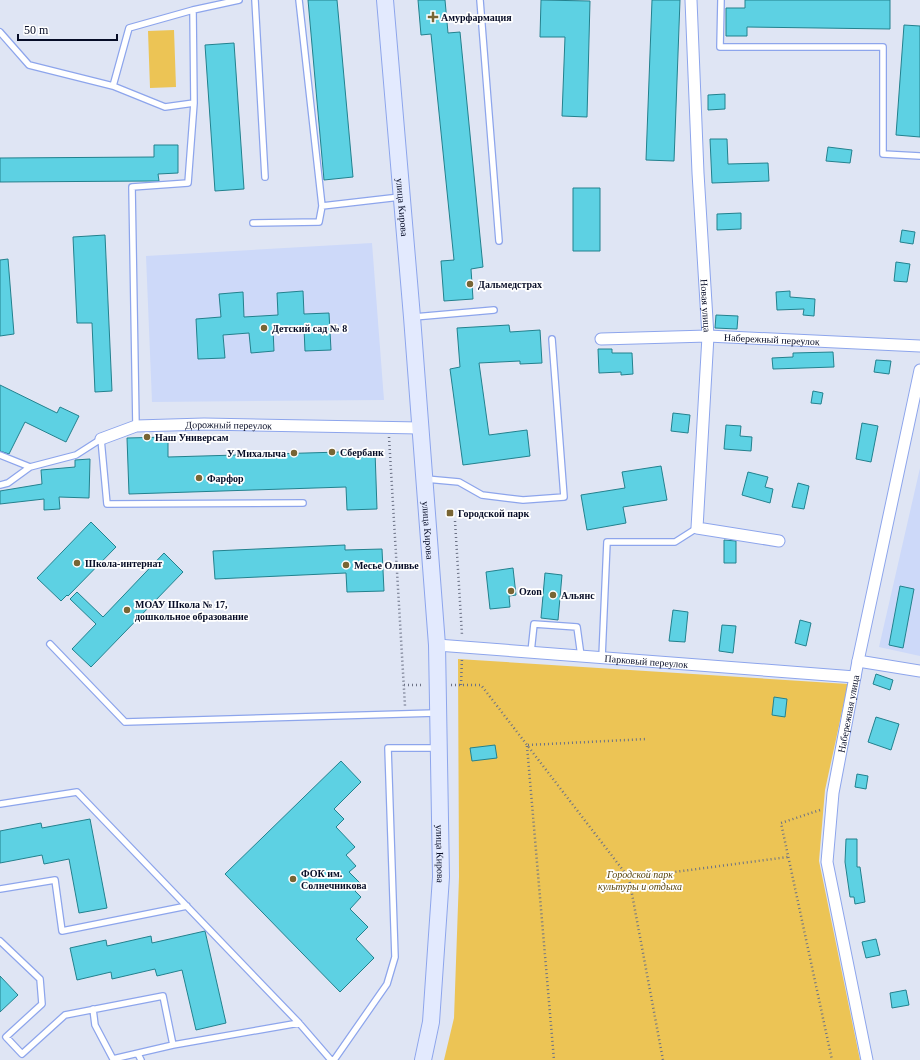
<svg xmlns="http://www.w3.org/2000/svg" width="920" height="1060" font-family="Georgia,serif">
<style>
.built{fill:#cdd9f9}
.green{fill:#ecc455}
.building{fill:#5dd1e3;stroke:#23818e}
.lines{fill:none;stroke-linecap:round;stroke-linejoin:round}
.lane-casing{stroke:#8da5ec;stroke-width:8}
.street-casing{stroke:#8da5ec;stroke-width:13}
.secondary-casing{stroke:#8da5ec;stroke-width:18}
.path{stroke:#6b7185;stroke-width:2.5;stroke-dasharray:1 3;stroke-linecap:butt}
.lane{stroke:#fff;stroke-width:5.5}
.street{stroke:#fff;stroke-width:11}
.secondary{stroke:#e3eafe;stroke-width:16}
.poi-dot{fill:#786534;stroke:#fff;stroke-width:1.5}
.labels{text-anchor:middle;stroke-width:3.5;stroke-linejoin:round;paint-order:stroke}
.poi-label{font-size:10px;font-weight:bold;fill:#060c26;stroke:#fff;text-anchor:start}
.street-label{font-size:10px;fill:#060c26;stroke:#fff}
.park-label{font-size:10px;font-style:italic;fill:#58440a;stroke:#fff}
</style>
<rect width="100%" height="100%" fill="#dfe5f4"/>
<path class="built" d="M372 243 384 400 152 402 146 256Z
M920 468V656L879 647Z"/>
<path class="green" d="M174 30 176 87 150 88 148 31Z
M458 659 848 684 825 790 819 861 860 1060H444L454 1018 459 877Z"/>
<path class="building" d="M308 0H337L353 177 324 180Z
M418 0H445L448 33 460 32 483 267 471 269 473 299 444 301 441 261 454 260 431 34 421 35Z
M541 0 590 1 587 117 562 116 565 37H540Z
M652 0H680L674 161 646 160Z
M745 0H890V29L747 27V36H726V8H745Z
M904 25 920 26V137L896 135Z
M234 43 244 189 215 191 205 45Z
M725 94V109L708 110V95Z
M710 139H727L728 164 768 163 769 181 712 183Z
M154 145H178V173L158 174 159 181H152L0 182V158L154 157Z
M828 147 852 150 850 163 826 161Z
M573 188H600V251H573Z
M741 213V229L717 230V214Z
M902 230 915 232 913 244 900 242Z
M105 235 112 391 95 392 92 323H77L73 237Z
M8 259 14 334 0 336V260Z
M896 262 910 264 907 282 894 281Z
M303 291 304 314 329 313 331 350 305 351 304 328 273 329 274 351 251 353 249 333 223 335 225 358 198 359 196 319 221 317 219 294 243 292 244 317 278 315 277 293Z
M790 291V297L815 299 814 316 803 315 804 309 777 310 776 292Z
M716 315 738 316 737 329 715 328Z
M509 325 510 332 540 330 542 363 520 364V361L479 363 489 435 527 430 530 456 463 465 450 369 460 367 457 328Z
M598 349H612V353H632L633 374 621 375V372L599 373Z
M833 352 834 367 773 369 772 358 793 357V353Z
M876 360 891 361 889 374 874 372Z
M0 385 57 413 60 407 79 416 66 442 25 422 9 454 0 451Z
M813 391 823 393 821 404 811 403Z
M673 413 690 415 688 433 671 431Z
M862 423 878 426 871 462 856 459Z
M726 425 741 426 740 436 752 437 751 451 724 449Z
M168 437V457L375 451 377 509 347 510 346 487 129 494 127 438Z
M90 459 89 498 59 497 60 509 44 510V499L0 504V491L42 484 41 470 75 467V460Z
M661 466 667 500 623 507 626 523 587 530 581 495 625 488 622 472Z
M748 472 768 477 765 487 773 489 770 503 742 495Z
M798 483 809 486 804 509 792 507Z
M91 522 116 547 68 596 67 595 61 601 37 578Z
M724 540 736 541V563H724Z
M345 545V550L382 549 384 591 347 592 346 573 215 579 213 551Z
M164 553 183 572 91 667 72 649 96 624 70 599 77 592 103 617Z
M513 568 516 595 509 596 510 607 490 609 486 572Z
M545 573 562 575 558 620 541 618Z
M900 586 914 589 903 648 889 645Z
M673 610 688 612 685 642 669 641Z
M800 620 811 623 806 646 795 643Z
M722 625 736 626 733 653 719 651Z
M876 674 893 680 890 690 873 684Z
M774 697 787 699 785 717 772 715Z
M876 717 899 724 891 750 868 742Z
M495 745 497 758 472 761 470 748Z
M341 761 361 782 334 809 344 819 336 827 355 847 346 855 356 866 349 872 361 884 355 891 361 897 350 909 368 927 356 939 374 958 340 992 225 874Z
M857 774 868 776 866 789 855 787Z
M90 819 107 908 79 913 69 859 44 864 42 855 0 863V831L41 823 42 828Z
M846 839H857V867H860L865 902 855 904 854 897H850L845 862Z
M205 931 226 1023 196 1030 182 970 157 976 155 969 112 979 111 972 77 980 70 948 106 940 107 946 151 936 152 943Z
M876 939 880 955 866 958 862 942Z
M0 976 18 995 0 1012Z
M906 990 909 1005 892 1008 890 993Z"/>
<g class="lines">
<g class="lane-casing">
<path id="lane" d="M255 0 265 177
M299 0 322 206 400 197
M480 0 499 241
M721 0 720 47H883V154L920 156
M0 32 29 65 113 86 129 28 193 10 239 0
M113 86 165 107 194 103
M253 223 319 222 322 206
M414 317 494 310
M136 426 132 187 188 183 194 103 193 10
M0 455 30 467 76 455 101 439 107 504 303 503
M426 479 459 482 482 495 523 500 564 497 552 339
M0 485 8 483 30 467
M50 644 125 722 436 713
M531 652 534 624 577 627 581 656
M602 657 607 542H675L697 528
M0 804 77 792 299 1023 331 1060
M0 889 55 880 62 931 187 906
M0 941 40 979 42 1004 6 1037 22 1054 65 1015 163 996 173 1045 299 1023
M93 1009 95 1025 113 1059 173 1045
M138 1054 141 1060
M334 1060 387 984 395 957 388 748H438"/>
</g>
<g class="street-casing">
<g id="street">
<path id="s1" d="M691 0 698 173 708 336 697 528 779 541"/>
<path id="s2" d="M601 339 708 336 920 346"/>
<path id="s3" d="M101 439 136 426 204 424 420 428"/>
<path id="s4" d="M437 645 855 677"/>
<path d="M858 661 920 671"/>
<path id="s5" d="M867 1060 827 862 833 793 858 661 920 370"/>
</g>
</g>
<g class="secondary-casing">
<g id="secondary">
<path id="s6" d="M385 0 412 317 437 645 441 877 431 1022 423 1060"/>
</g>
</g>
<path class="path" d="M389 437 405 706
M455 521 462 635
M404 685H424
M451 685H481L629 878 788 857
M461 685 462 658
M528 745 647 739
M527 746 554 1060
M820 810 781 823 832 1060
M629 878 663 1060"/>
<use href="#lane" class="lane"/>
<use href="#street" class="street"/>
<use href="#secondary" class="secondary"/>
</g>
<g class="poi-dot">
<path d="M431 11h4v4h4v4h-4v4h-4v-4h-4v-4h4z"/>
<circle cx="470" cy="284" r="4"/>
<circle cx="264" cy="328" r="4"/>
<circle cx="147" cy="437" r="4"/>
<circle cx="332" cy="452" r="4"/>
<circle cx="294" cy="453" r="4"/>
<circle cx="199" cy="478" r="4"/>
<rect x="446" y="509" width="8" height="8" rx="2"/>
<circle cx="77" cy="563" r="4"/>
<circle cx="346" cy="565" r="4"/>
<circle cx="511" cy="591" r="4"/>
<circle cx="553" cy="595" r="4"/>
<circle cx="127" cy="610" r="4"/>
<circle cx="293" cy="879" r="4"/>
</g>
<g class="labels">
<g class="poi-label">
<text x="441" y="21">Амурфармация</text>
<text x="478" y="288">Дальмедстрах</text>
<text x="272" y="332">Детский сад № 8</text>
<text x="155" y="441">Наш Универсам</text>
<text x="340" y="456">Сбербанк</text>
<text x="286" y="457" text-anchor="end">У Михалыча</text>
<text x="207" y="482">Фарфор</text>
<text x="458" y="517">Городской парк</text>
<text x="85" y="567">Школа-интернат</text>
<text x="354" y="569">Месье Оливье</text>
<text x="519" y="595">Ozon</text>
<text x="561" y="599">Альянс</text>
<text x="135" y="608">МОАУ Школа № 17,<tspan x="135" dy="12">дошкольное образование</tspan></text>
<text x="301" y="877">ФОК им.<tspan x="301" dy="12">Солнечникова</tspan></text>
</g>
<g class="street-label">
<text dy="4" stroke="none"><textPath href="#s6" startOffset="208">улица Кирова</textPath></text>
<text dy="4" stroke="none"><textPath href="#s1" startOffset="306">Новая улица</textPath></text>
<text dy="4" stroke="none"><textPath href="#s2" startOffset="171">Набережный переулок</textPath></text>
<text dy="4" stroke="none"><textPath href="#s3" startOffset="130">Дорожный переулок</textPath></text>
<text dy="4" stroke="none"><textPath href="#s6" startOffset="532">улица Кирова</textPath></text>
<text dy="4" stroke="none"><textPath href="#s4" startOffset="210">Парковый переулок</textPath></text>
<text dy="4" stroke="none"><textPath href="#s5" startOffset="352">Набережная улица</textPath></text>
<text dy="4" stroke="none"><textPath href="#s6" startOffset="856">улица Кирова</textPath></text>
</g>
<g class="park-label">
<text x="640" y="878">Городской парк<tspan x="640" dy="12">культуры и отдыха</tspan></text>
</g>
</g>
<path d="M18 34v6h99v-6" fill="none" stroke="#060c26" stroke-width="2"/>
<text x="24" y="34" font-size="12" fill="#060c26" stroke="#ffffff" stroke-width="3" paint-order="stroke">50 m</text>
</svg>
